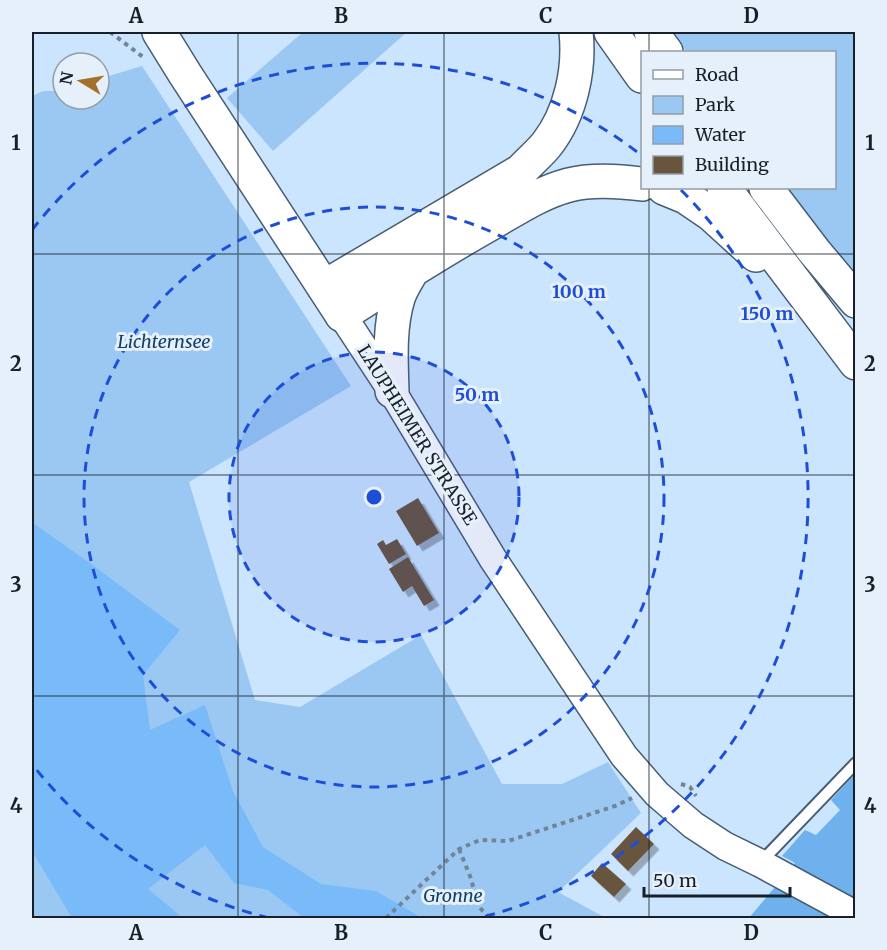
<svg xmlns="http://www.w3.org/2000/svg" width="887" height="950" font-family="Merriweather,serif">
<style>
.green{fill:#9ac8f3}
.forest{fill:#6fb1ed}
.water{fill:#79bbf8}
.building{fill:#69553e;filter:url(#shadow)}
.lines{fill:none;stroke-linecap:round;stroke-linejoin:round}
.service-casing{stroke:#475d72;stroke-width:14}
.tertiary-casing{stroke:#475d72;stroke-width:30}
.primary-casing{stroke:#475d72;stroke-width:36}
.trunk-casing{stroke:#475d72;stroke-width:36}
.path{stroke:#728495;stroke-width:4;stroke-dasharray:4.5 4.5;stroke-linecap:butt}
.service{stroke:#fff;stroke-width:10}
.tertiary{stroke:#fff;stroke-width:27}
.primary{stroke:#fff;stroke-width:33}
.trunk{stroke:#fff;stroke-width:33}
.grid{fill:none;stroke:#172029;stroke-width:1.5;stroke-opacity:0.55}
.ring{fill:none;stroke:#1d4ed8;stroke-width:3;stroke-dasharray:10 8}
.labels{text-anchor:middle;stroke-width:6;stroke-linejoin:round;paint-order:stroke}
.park-label{font-size:18px;font-style:italic;fill:#104168;stroke:#e6f0fa}
.street-label{font-size:18px;fill:#172029;stroke:#e6f0fa}
.centre{fill:#1d4ed8;stroke:#e6f0fa;stroke-width:3}
.ring-label{font-size:18px;text-anchor:middle;font-weight:bold;fill:#1d4ed8;stroke:#e6f0fa;stroke-width:6;stroke-linejoin:round;paint-order:stroke}
.neatline{fill:none;stroke:#172029;stroke-width:2}
.grid-label{font-size:20px;text-anchor:middle;font-weight:bold;fill:#172029}
</style>
<defs>
<filter id="shadow"><feDropShadow dx="5.5" dy="5.5" stdDeviation="0" flood-color="#0004"/></filter>
</defs>
<rect width="100%" height="100%" fill="#cbe5fe"/>
<path class="green" d="M303 32H407L273 151 227 98Z
M671 32H855L854 44 856 64 855 278 788 188H834V52H687Z
M142 66 351 386 189 482 255 700 300 707 421 635 502 784H562L608 762 641 813 558 892 606 918H32V96L43 91H55L63 89V99H99V79Z"/>
<path class="forest" d="M855 774V918H749L795 863 782 856 805 830 816 835 840 810 831 800Z"/>
<path class="water" d="M32 520 33 523 87 561 180 630 143 675 150 730 205 705 233 791 263 847 321 884 376 891 422 918H304L268 890 234 883 205 845 148 889 183 918H72L32 851Z"/>
<path class="building" d="M418 498 439 533 417 546 396 511Z
M397 539 406 554 389 564 377 544 383 540 386 545Z
M408 557 434 600 424 606 412 586 403 592 389 569Z
M636 827 654 844 628 871 611 854Z
M602 863 626 884 614 897 591 876Z"/>
<g class="lines">
<g class="service-casing">
<path id="service" d="M760 863 856 763"/>
</g>
<g class="tertiary-casing">
<path id="tertiary" d="M342 315 392 391 493 559 624 756 657 794 693 825 725 846 760 863 856 915"/>
</g>
<g class="primary-casing">
<path id="primary" d="M159 32 185 74 342 315"/>
</g>
<g class="trunk-casing">
<path id="trunk" d="M611 32 642 76
M651 32 666 52
M664 188 686 197 711 214 756 255
M724 188 856 363
M766 188 814 251 856 301
M324 287 521 171C529 162 540 153 547 144 571 113 580 69 576 32
M342 315C393 282 443 250 495 221 519 207 542 192 569 185 592 179 619 181 642 184
M392 391C391 360 389 328 398 298 401 288 408 278 413 269"/>
</g>
<path class="path" d="M110 32 143 57
M681 784 690 787 696 796
M459 849 470 876 479 907 490 918
M386 918 459 849 480 840 508 841 615 806 632 798"/>
<use href="#service" class="service"/>
<use href="#tertiary" class="tertiary"/>
<use href="#primary" class="primary"/>
<use href="#trunk" class="trunk"/>
</g>
<path class="grid" d="M238 32V918M444 32V918M649 32V52M649 188V918M32 254H856M32 475H856M32 696H856"/>
<circle cx="374" cy="497" r="145" fill="#1d4ed8" fill-opacity=".12"/>
<g class="ring">
<circle cx="374" cy="497" r="145"/>
<circle cx="374" cy="497" r="290"/>
<path d="M269 918A434 434 0 0 1 32 764M32 230A434 434 0 0 1 641 155M681 190A434 434 0 0 1 479 918"/>
</g>
<g class="labels">
<g class="park-label">
<text x="164" y="348">Lichternsee</text>
<text x="453" y="902">Gronne</text>
</g>
<g class="street-label">
<text transform="translate(417 435) rotate(58)" y="6">LAUPHEIMER STRASSE</text>
</g>
</g>
<circle cx="374" cy="497" r="9" class="centre"/>
<g class="ring-label">
<text x="579" y="298">100 m</text>
<text x="767" y="320">150 m</text>
<text x="477" y="401">50 m</text>
</g>
<rect width="887" height="950" fill="none" stroke="#e6f0fa" stroke-width="66"/>
<rect x="641" y="51" width="195" height="138" fill="#e6f0fa" stroke="#939da6" stroke-width="1.5"/>
<rect x="653" y="70" width="30" height="9" fill="#ffffff" stroke="#939da6" stroke-width="1.5"/>
<text x="695" y="81" font-size="18" fill="#172029">Road</text>
<rect x="653" y="96" width="30" height="18" fill="#9ac8f3" stroke="#939da6" stroke-width="1.5"/>
<text x="695" y="111" font-size="18" fill="#172029">Park</text>
<rect x="653" y="126" width="30" height="18" fill="#79bbf8" stroke="#939da6" stroke-width="1.5"/>
<text x="695" y="141" font-size="18" fill="#172029">Water</text>
<rect x="653" y="156" width="30" height="18" fill="#69553e" stroke="#939da6" stroke-width="1.5"/>
<text x="695" y="171" font-size="18" fill="#172029">Building</text>
<g transform="translate(81 81) rotate(281)"><circle r="28" fill="#e6f0fa" stroke="#939da6" stroke-width="1.5"/>
<path d="M0-4.5L10 22L0 15L-10 22Z" fill="#a5702a"/>
<text y="-9" font-size="16" font-weight="bold" text-anchor="middle" fill="#172029">N</text>
</g>
<path d="M644 887v9h146v-9" fill="none" stroke="#172029" stroke-width="3"/>
<text x="653" y="887" font-size="18" fill="#172029" stroke="#e6f0fa" stroke-width="4.5" paint-order="stroke">50 m</text>
<rect x="33" y="33" width="821" height="884" class="neatline"/>
<g class="grid-label">
<text x="136" y="23">A</text>
<text x="341" y="23">B</text>
<text x="546" y="23">C</text>
<text x="751" y="23">D</text>
<text x="16" y="150">1</text>
<text x="870" y="150">1</text>
<text x="16" y="371">2</text>
<text x="870" y="371">2</text>
<text x="16" y="592">3</text>
<text x="870" y="592">3</text>
<text x="16" y="813">4</text>
<text x="870" y="813">4</text>
<text x="136" y="940">A</text>
<text x="341" y="940">B</text>
<text x="546" y="940">C</text>
<text x="751" y="940">D</text>
</g>
</svg>
